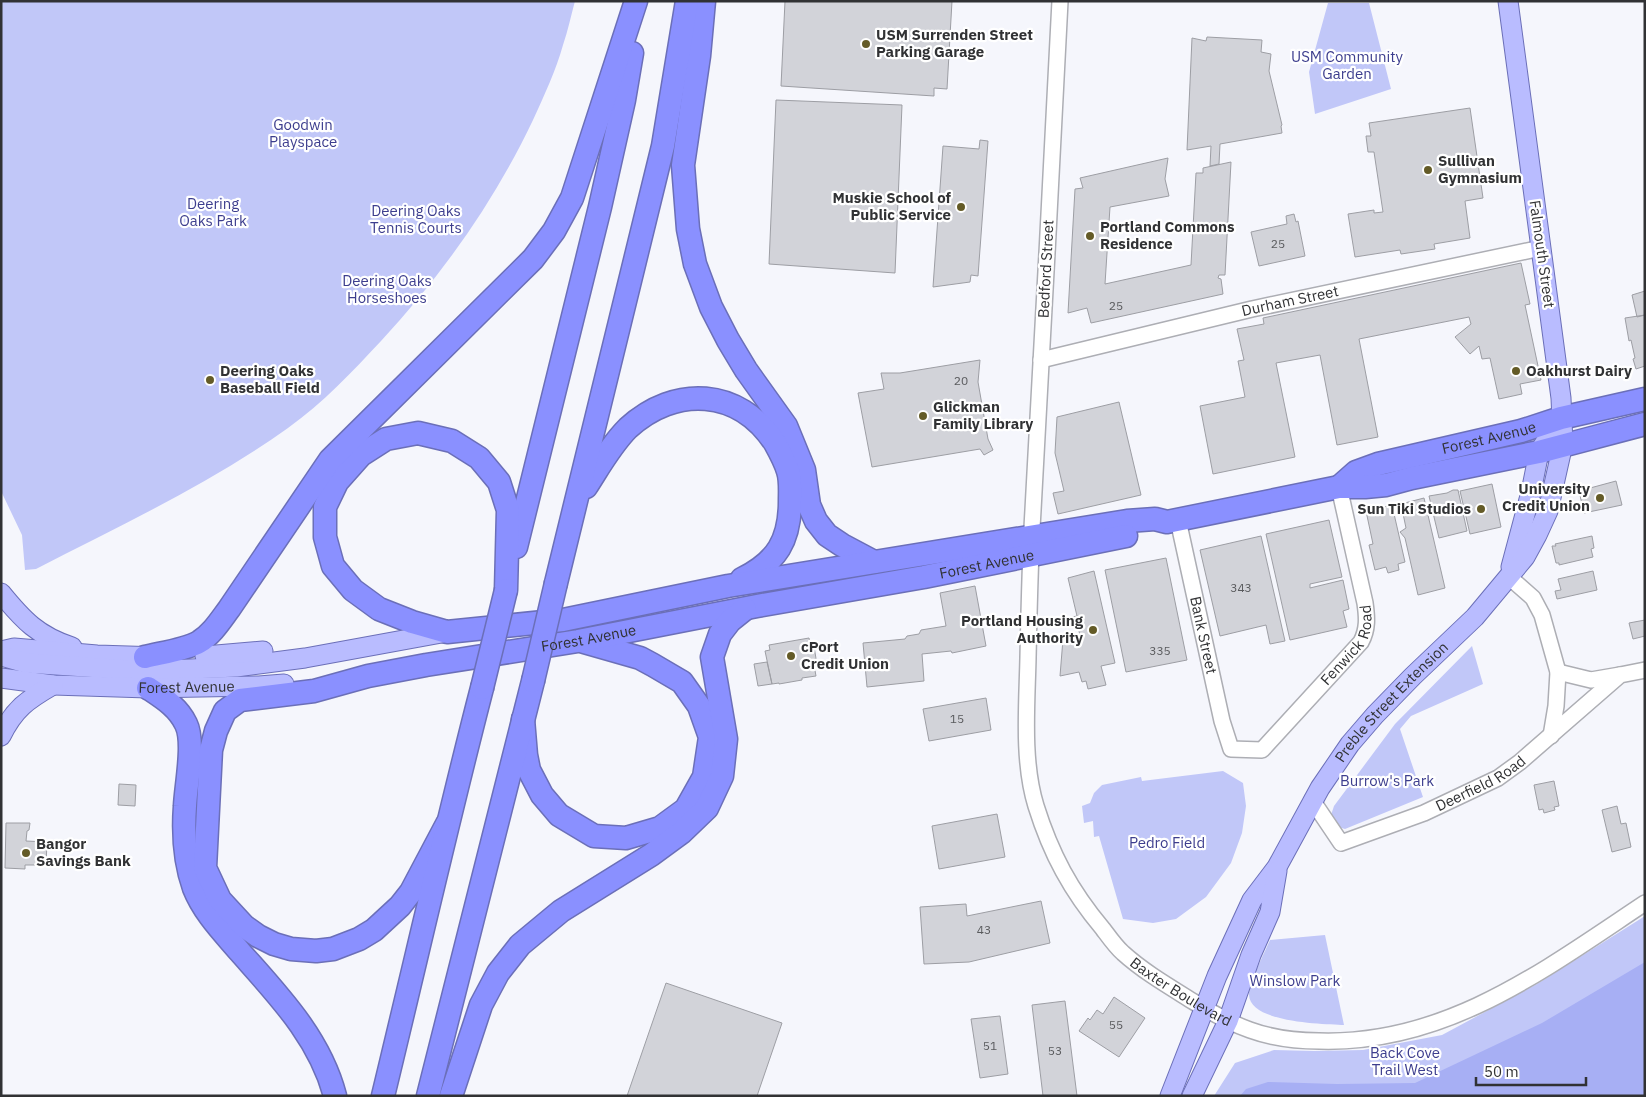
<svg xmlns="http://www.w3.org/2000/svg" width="1646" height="1097" font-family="'IBM Plex Sans',sans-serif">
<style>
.green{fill:#c1c7f8}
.water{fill:#a7aff4}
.building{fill:#d2d3d9;stroke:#9d9ea4}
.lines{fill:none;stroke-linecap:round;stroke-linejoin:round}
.minor-casing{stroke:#adaeb4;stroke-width:18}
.major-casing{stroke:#6b6fb8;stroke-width:21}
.highway-casing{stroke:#6b6fb8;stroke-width:25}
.minor{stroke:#fff;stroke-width:15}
.major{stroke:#b9bcff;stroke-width:19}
.highway{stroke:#8a90ff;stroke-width:22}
.highway-bridge-casing{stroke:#6b6fb8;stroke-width:25;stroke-linecap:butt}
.highway-bridge{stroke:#8a90ff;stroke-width:22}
.poi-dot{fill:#645b27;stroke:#fff;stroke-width:2}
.labels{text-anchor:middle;stroke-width:4.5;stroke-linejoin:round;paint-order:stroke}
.number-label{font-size:12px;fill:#595a5d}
.poi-label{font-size:15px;font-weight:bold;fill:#313234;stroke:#fff;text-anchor:start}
.park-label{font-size:15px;fill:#3d3e8e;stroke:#fff}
.street-label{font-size:15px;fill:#313234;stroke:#fff}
</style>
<rect width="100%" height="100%" fill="#f5f6fc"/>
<path class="green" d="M1 1H575C571 16 568 30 563 45 556 70 544 96 533 120 494 202 442 275 381 341 352 372 323 403 288 428 210 484 121 525 36 569L25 570 22 535 1 491Z
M1328 3H1369L1391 89 1315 114 1309 72Z
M1472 646 1483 684 1411 716 1400 729 1423 797 1345 829 1335 826 1330 818 1334 806 1395 724Z
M1223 771 1243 783 1246 806 1242 833 1231 863 1206 897 1176 919 1153 923 1123 919 1099 836 1094 837 1093 821 1084 823 1082 806 1090 803 1094 793 1102 785 1141 777 1142 781Z
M1645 916V1096H1214L1235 1063 1274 1050 1314 1051 1363 1050 1442 1035 1537 984Z
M1325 935 1344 1025C1324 1024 1250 1023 1249 995 1249 982 1264 954 1270 940Z"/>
<path class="water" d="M1645 962V1096H1240L1246 1089 1268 1082 1337 1084 1415 1083 1542 1023Z"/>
<path class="building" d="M785 1H952L947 89 934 88V96L781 86Z
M1207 37 1262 40 1261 52 1271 54 1269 71 1282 125 1281 126 1282 133 1220 144 1219 164 1210 166 1211 146 1187 150 1192 38 1206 41Z
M776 100 902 105 895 273 769 264Z
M1470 108 1483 198 1465 201 1470 238 1434 244 1435 249 1401 254 1400 250 1355 257 1348 214 1374 210V213L1383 212 1374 152H1368L1366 136H1371L1369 123Z
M980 140 988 141 978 276 971 275 970 282 933 287 943 146 979 149Z
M1168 158 1165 179 1169 196 1110 207 1105 284 1191 265 1196 173H1203V168L1231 162 1225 275H1219L1218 278 1221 279 1223 294 1091 323 1087 308 1068 313 1075 189 1083 188 1080 178Z
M1294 214 1296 222 1298 221 1305 256 1259 266 1251 232 1287 224 1286 216Z
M1521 263 1530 304 1525 305 1541 380 1520 384 1522 394 1499 399 1490 358 1482 359 1479 346 1470 354 1455 337 1471 324 1469 317 1359 339 1378 437 1337 445 1320 355 1276 363 1295 457 1213 474 1200 406 1245 397 1238 361 1244 360 1237 329 1264 324 1263 318Z
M1645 291V315L1637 317 1632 295Z
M1645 315V366L1636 369 1633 359 1635 358 1631 340 1629 341 1625 318Z
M980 360 978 382 988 439 993 450 984 455 980 449 872 467 858 393 884 389 881 373H900Z
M1119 402 1141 495 1058 514 1053 493 1064 491 1055 453 1057 417Z
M1616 481 1622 505 1584 513 1579 491Z
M1492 484 1501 527 1470 534 1460 491Z
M1453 490H1458L1467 531 1439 538 1429 496 1447 493Z
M1424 498 1445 588 1418 595 1405 538 1400 532 1406 528 1401 504Z
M1392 505 1405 562 1398 564 1399 570 1388 573 1386 567 1375 570 1369 545 1373 544 1366 511Z
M1329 520 1342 577 1310 584V588L1343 580 1349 609 1343 611 1347 627 1290 640 1266 534Z
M1261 536 1285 641 1270 644 1266 625 1220 636 1200 550Z
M1592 536 1594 548 1591 549 1593 557 1559 565V563H1556L1552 546H1556L1555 544Z
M1166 558 1187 660 1126 672 1105 570Z
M1094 571 1115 663 1101 666 1106 685 1088 689 1086 681 1082 682 1079 672 1060 676 1063 639 1080 635 1077 624 1070 626 1068 618 1077 616 1068 578Z
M1593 571 1597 590 1557 599 1555 591 1561 590 1558 579Z
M975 586 986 646 952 653 951 651 922 654 924 681 867 687 863 643 905 639 907 636 919 634 921 630 946 626 940 593Z
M1645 620V636L1633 639 1629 623Z
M809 638 811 647 814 646 817 665H814L816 676 802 678V680L779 684V683L772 684 765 651 770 650 769 645Z
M767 662 772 684 758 686 754 664Z
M986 698 991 730 929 741 923 709Z
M1554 781 1559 806 1554 807 1555 810 1544 813 1543 809 1539 810 1534 785Z
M119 784 136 785 135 806 118 805Z
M1617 806 1621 824 1626 823 1631 847 1612 852 1602 810Z
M997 814 1005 857 939 869 932 826Z
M6 823H30L29 830 27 831 26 841 47 842 46 865H25V869L5 868Z
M1041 901 1050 943 969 962 924 964 920 907 966 904 967 916Z
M666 983 782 1023 757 1096H627Z
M1114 997 1145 1018 1119 1057 1079 1031 1088 1018 1090 1020 1097 1010 1103 1014Z
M1065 1001 1077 1096H1043L1032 1005Z
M1000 1016 1008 1074 980 1078 971 1019Z"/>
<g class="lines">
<g class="minor-casing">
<g id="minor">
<path id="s1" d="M1060 1C1051 171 1043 340 1033 510 1030 559 1029 609 1028 658 1027 705 1022 761 1036 806 1051 854 1071 891 1103 929 1109 937 1116 947 1123 953 1144 972 1170 987 1194 1002 1212 1013 1230 1023 1250 1030 1272 1038 1297 1041 1319 1041 1446 1045 1544 970 1645 903"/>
<path id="s2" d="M1041 360 1252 309 1541 248"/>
<path id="s3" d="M1178 520 1222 721 1231 749 1262 750 1361 642C1368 629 1367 617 1365 603L1339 487"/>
<path d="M1508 576 1533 598 1542 615 1558 672 1556 706 1551 736"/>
<path d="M1558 672 1591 680 1620 675"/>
<path id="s4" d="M1312 800 1341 843 1424 813 1498 778 1520 762 1620 675 1645 670"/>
</g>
</g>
<g class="major-casing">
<g id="major">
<path d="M1511 567 1531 492 1539 452 1561 418"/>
<path d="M1 593C23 620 38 636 72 647"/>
<path d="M1 651 14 648 97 655 160 657"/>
<path d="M1 656 26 663 145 671 236 667 305 658 447 632"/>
<path d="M205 656 263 651"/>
<path id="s5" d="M1 678 53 685 148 688 259 686 284 684"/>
<path d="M1 736C14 709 27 700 53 685"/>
<path id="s6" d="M1170 1096 1217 976 1252 900 1277 867 1320 788 1350 744 1375 715 1413 676 1475 617 1525 557 1537 535 1548 511 1561 453 1563 444 1561 398 1508 1"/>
<path d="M1192 1096 1228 1021 1251 955 1270 912 1277 871"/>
</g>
</g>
<g class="highway-casing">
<g id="highway">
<path d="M704 1 699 56 683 165 688 229 695 264 711 307 728 340 746 370 786 426 804 470 809 505 816 521 827 535 842 545 874 562"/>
<path d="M586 487C599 467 611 445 628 428 675 385 739 388 775 443 780 452 785 461 788 471 791 480 790 491 790 501 790 540 777 562 742 579"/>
<path id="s7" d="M1339 487 1356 472 1378 464 1521 431 1561 418 1645 399"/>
<path d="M516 547 600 207 624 100 632 53"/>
<path d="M556 583 663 146 687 1"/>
<path d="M506 590 508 510 499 482 479 458 452 441 418 433 386 439 361 455 337 482 325 507V537L333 566 353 590 379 609 412 622 447 632 563 620 728 586 1127 521 1155 519 1167 522 1339 487H1365L1386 485 1412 478 1539 452 1645 424"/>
<path d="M145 657C161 653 185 650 199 642 212 634 220 621 229 609L330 460 533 259 554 231 572 198 636 1"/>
<path d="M148 688C163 698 178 707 186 724 195 742 186 785 185 806 183 833 185 863 194 888 204 913 223 932 240 952 278 995 320 1038 335 1096"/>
<path d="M523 719 526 755 529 770 542 795 559 815 594 836 626 838 660 828 686 809 704 777 710 737 699 706 682 682 653 665 640 658 584 642"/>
<path id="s8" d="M447 824 411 892 400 906 374 930 359 939 333 949 316 951 291 949 274 944 258 936 244 926 220 900 205 868 211 750 216 731 225 711 240 700 314 691 368 676 426 665 578 641 757 606 924 577 1126 536"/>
<path d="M383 1096C416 960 447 823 482 688"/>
<path d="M428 1096 533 681"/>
<path d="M451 1096 481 1005 498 973 520 945 561 911 651 855 681 833 707 808 722 776 726 739 712 657 720 634 730 621 745 609"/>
</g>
</g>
<use href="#minor" class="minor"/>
<use href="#major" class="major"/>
<use href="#highway" class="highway"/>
<g class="highway-bridge-casing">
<path id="highway-bridge" d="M533 681 556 583
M482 688 506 590"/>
</g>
<use href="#highway-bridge" class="highway-bridge"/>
</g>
<g class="poi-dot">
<circle cx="866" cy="44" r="5"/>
<circle cx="1428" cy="170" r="5"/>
<circle cx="961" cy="207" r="5"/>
<circle cx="1090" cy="236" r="5"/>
<circle cx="1516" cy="371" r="5"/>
<circle cx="210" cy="380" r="5"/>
<circle cx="923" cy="416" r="5"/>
<circle cx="1600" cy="498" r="5"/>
<circle cx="1481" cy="509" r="5"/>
<circle cx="1093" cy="630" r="5"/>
<circle cx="791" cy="656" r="5"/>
<circle cx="26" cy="853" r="5"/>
</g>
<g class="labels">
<g class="number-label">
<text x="1278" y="248">25</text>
<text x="1116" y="310">25</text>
<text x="961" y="385">20</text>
<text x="1241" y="592">343</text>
<text x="1160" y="655">335</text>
<text x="957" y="723">15</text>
<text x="984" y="934">43</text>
<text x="1116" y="1029">55</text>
<text x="990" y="1050">51</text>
<text x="1055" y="1055">53</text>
</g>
<g class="poi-label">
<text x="876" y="40">USM Surrenden Street<tspan x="876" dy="17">Parking Garage</tspan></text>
<text x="1438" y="166">Sullivan<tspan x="1438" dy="17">Gymnasium</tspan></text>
<text x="951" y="203" text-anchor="end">Muskie School of<tspan x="951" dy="17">Public Service</tspan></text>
<text x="1100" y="232">Portland Commons<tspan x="1100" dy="17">Residence</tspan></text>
<text x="220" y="376">Deering Oaks<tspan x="220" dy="17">Baseball Field</tspan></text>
<text x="1526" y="376">Oakhurst Dairy</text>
<text x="933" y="412">Glickman<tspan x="933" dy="17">Family Library</tspan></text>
<text x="1590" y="494" text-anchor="end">University<tspan x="1590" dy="17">Credit Union</tspan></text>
<text x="1471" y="514" text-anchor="end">Sun Tiki Studios</text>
<text x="1083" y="626" text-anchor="end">Portland Housing<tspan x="1083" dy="17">Authority</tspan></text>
<text x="801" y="652">cPort<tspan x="801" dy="17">Credit Union</tspan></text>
<text x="36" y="849">Bangor<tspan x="36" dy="17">Savings Bank</tspan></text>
</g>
<g class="park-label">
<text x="1347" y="62">USM Community<tspan x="1347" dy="17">Garden</tspan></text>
<text x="303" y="130">Goodwin<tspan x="303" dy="17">Playspace</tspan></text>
<text x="213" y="209">Deering<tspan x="213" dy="17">Oaks Park</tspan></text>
<text x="416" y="216">Deering Oaks<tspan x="416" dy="17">Tennis Courts</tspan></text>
<text x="387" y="286">Deering Oaks<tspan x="387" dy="17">Horseshoes</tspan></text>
<text x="1387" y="786">Burrow's Park</text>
<text x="1167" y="848">Pedro Field</text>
<text x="1295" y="986">Winslow Park</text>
<text x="1405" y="1058">Back Cove<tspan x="1405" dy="17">Trail West</tspan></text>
</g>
<g class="street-label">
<text transform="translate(1542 254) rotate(82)" y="5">Falmouth Street</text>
<text transform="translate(1046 269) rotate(-87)" y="5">Bedford Street</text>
<text dy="5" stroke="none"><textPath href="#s2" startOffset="256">Durham Street</textPath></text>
<text dy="5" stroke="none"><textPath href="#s7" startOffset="160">Forest Avenue</textPath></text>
<text dy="5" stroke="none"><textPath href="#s8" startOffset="1279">Forest Avenue</textPath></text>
<text dy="5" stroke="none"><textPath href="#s3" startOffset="118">Bank Street</textPath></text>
<text dy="5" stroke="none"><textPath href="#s8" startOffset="874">Forest Avenue</textPath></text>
<text dy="5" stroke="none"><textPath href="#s3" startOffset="404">Fenwick Road</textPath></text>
<text dy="5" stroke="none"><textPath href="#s5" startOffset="186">Forest Avenue</textPath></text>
<text dy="5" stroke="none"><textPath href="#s6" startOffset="456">Preble Street Extension</textPath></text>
<text dy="5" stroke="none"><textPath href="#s4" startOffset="204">Deerfield Road</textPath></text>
<text dy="5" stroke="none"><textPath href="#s1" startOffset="1049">Baxter Boulevard</textPath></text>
</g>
</g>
<rect width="1646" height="1097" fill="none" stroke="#313234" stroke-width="5"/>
<path d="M1476 1077v8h110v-8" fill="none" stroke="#313234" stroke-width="2.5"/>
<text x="1484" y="1077" font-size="15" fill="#313234" stroke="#ffffff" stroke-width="4" paint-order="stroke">50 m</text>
</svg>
